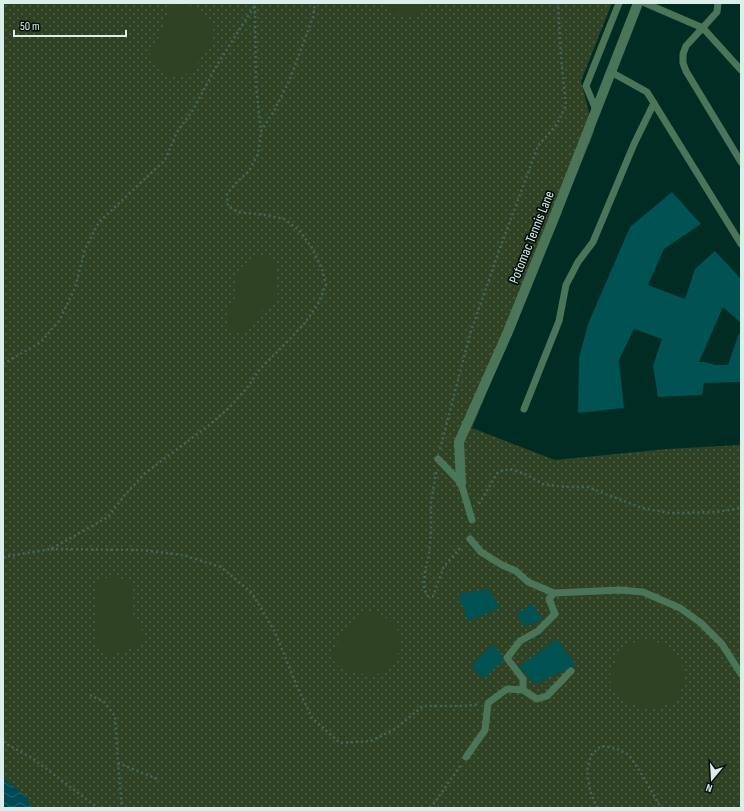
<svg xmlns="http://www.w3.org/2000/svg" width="744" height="811" font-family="'Sofia Sans Condensed',sans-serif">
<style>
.grass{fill:url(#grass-dots)}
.garden{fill:#2f4224}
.water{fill:url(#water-waves)}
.building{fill:#015252}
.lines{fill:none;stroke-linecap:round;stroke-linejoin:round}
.path{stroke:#42675f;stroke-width:2.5;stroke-dasharray:2 3;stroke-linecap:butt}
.lane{stroke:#4b7559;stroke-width:7}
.street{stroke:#4b7559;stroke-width:10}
.labels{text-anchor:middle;stroke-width:3.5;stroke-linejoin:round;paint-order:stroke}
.street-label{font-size:14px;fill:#daefe9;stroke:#03110d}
</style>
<defs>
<pattern id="grass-dots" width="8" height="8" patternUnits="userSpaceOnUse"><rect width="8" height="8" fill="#2f4224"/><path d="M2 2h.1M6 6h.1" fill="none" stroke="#4d5e44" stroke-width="1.8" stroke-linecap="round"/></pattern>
<pattern id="water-waves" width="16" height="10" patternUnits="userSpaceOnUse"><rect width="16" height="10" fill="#004957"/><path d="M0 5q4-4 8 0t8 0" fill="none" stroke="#25646f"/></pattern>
</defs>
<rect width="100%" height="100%" fill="#002c23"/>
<path class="grass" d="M3 3H612L581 81 594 132 472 428 555 460 667 449 741 445V808H3Z"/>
<path class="garden" d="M386 3H426C425 8 422 14 417 16 406 20 390 13 386 3Z
M179 4C186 4 192 6 199 11 205 15 211 18 213 26 214 32 213 39 210 44 206 53 190 75 180 77 172 77 166 74 160 70 155 67 150 62 150 55 150 47 158 41 161 34 165 26 166 16 169 7Z
M261 255C270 255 278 259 277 269 277 273 275 277 275 281 275 287 280 293 276 299 273 305 265 307 260 312 254 319 252 331 242 332 238 332 233 331 231 328 221 319 233 306 235 297 237 290 235 282 236 275 238 268 254 256 261 255Z
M112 577H115L130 583C135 596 129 605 134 617 137 626 148 633 142 642 139 648 132 648 126 650 116 654 101 660 97 645V587L99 582 103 579Z
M367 613C374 612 381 615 387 619 401 630 403 638 398 654 391 673 377 677 358 673 351 672 341 670 336 664 323 649 355 621 367 613Z
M639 640C661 638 687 654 683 679 683 683 683 687 681 691 676 699 666 707 657 708 639 711 614 699 610 680 609 674 613 668 615 663 619 653 629 644 639 640Z"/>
<path class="water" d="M3 778 27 797 31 808H3Z"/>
<path class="building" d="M672 192 701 224 664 249 648 285 685 299 695 269 715 251 741 279V323L723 307 699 362H705L715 365H728L738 336 741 332V382L704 383 702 395 658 397 653 366 662 339 634 329 619 360 624 408 578 413 579 358 588 324 630 227Z
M489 589 500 608 468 621 458 594Z
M532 604 543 620 524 626 517 614Z
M557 639 576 665 535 684 519 667Z
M493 644 505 659 483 679 471 666Z"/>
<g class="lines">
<path class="path" d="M255 6 256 86 261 131 274 111 290 79 313 17 315 3
M3 364 41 342 59 321 75 288 85 249 99 222 165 160 177 132 193 110 217 65 255 5V3
M440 449 470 334 499 251 538 146 557 124 566 105 561 58 558 3
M436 472 431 503V533L429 554 425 571 424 589 428 596H433L444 566 462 546
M479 504 498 472 510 469 525 474 543 484 565 487H588L642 508 670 513 717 512 741 508
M51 549 141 550 183 555 221 567 252 593 275 632 296 684 312 718 340 743 371 741 395 729 423 706H464L479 704
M3 557 51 549 108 517 124 496 144 474 208 426 229 408 246 389 260 369 286 343 304 324 318 304 326 285 322 269 312 248 299 230 284 219 265 215 238 212 228 206 227 194 236 183 249 171 258 154 261 131
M90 695 104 702 115 716 118 763 122 808
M3 742 32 758 98 808
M118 763 160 780
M430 808 435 802 461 765
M597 808 590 791 587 771 591 755 601 746 615 748 629 755 641 773 661 808"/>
<path class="lane" d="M645 3 703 28 741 70
M718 3 717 12 686 46 683 54V63L686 71 741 162
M611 72 647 92 741 244
M596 110 586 86 619 3
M524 409 559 321 566 285 578 262 593 242 634 144 654 103
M438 459 461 483 472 520
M470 539 481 552 502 565 516 571 528 582 554 593
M523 690V679L507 658 520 641 538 631 555 614 549 599 554 593 620 590 643 592 680 608 701 623 722 644 741 674
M466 757 485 730 488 703 507 689 523 690 537 699 547 696 571 671"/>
<path class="street" d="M461 483 459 442 507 334 554 218 638 3"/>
</g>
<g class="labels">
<g class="street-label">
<text transform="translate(531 237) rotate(-68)" y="5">Potomac Tennis Lane</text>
</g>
</g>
<rect width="744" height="811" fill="none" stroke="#daefe9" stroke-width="8"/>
<g transform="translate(712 779) rotate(198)" stroke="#03110d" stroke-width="3" paint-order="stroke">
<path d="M0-3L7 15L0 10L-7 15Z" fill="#daefe9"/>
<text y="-6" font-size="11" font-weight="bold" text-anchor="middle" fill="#daefe9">N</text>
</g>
<path d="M14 30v6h112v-6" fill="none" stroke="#daefe9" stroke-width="2"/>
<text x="20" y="30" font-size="12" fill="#daefe9" stroke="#03110d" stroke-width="3" paint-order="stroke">50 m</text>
</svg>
